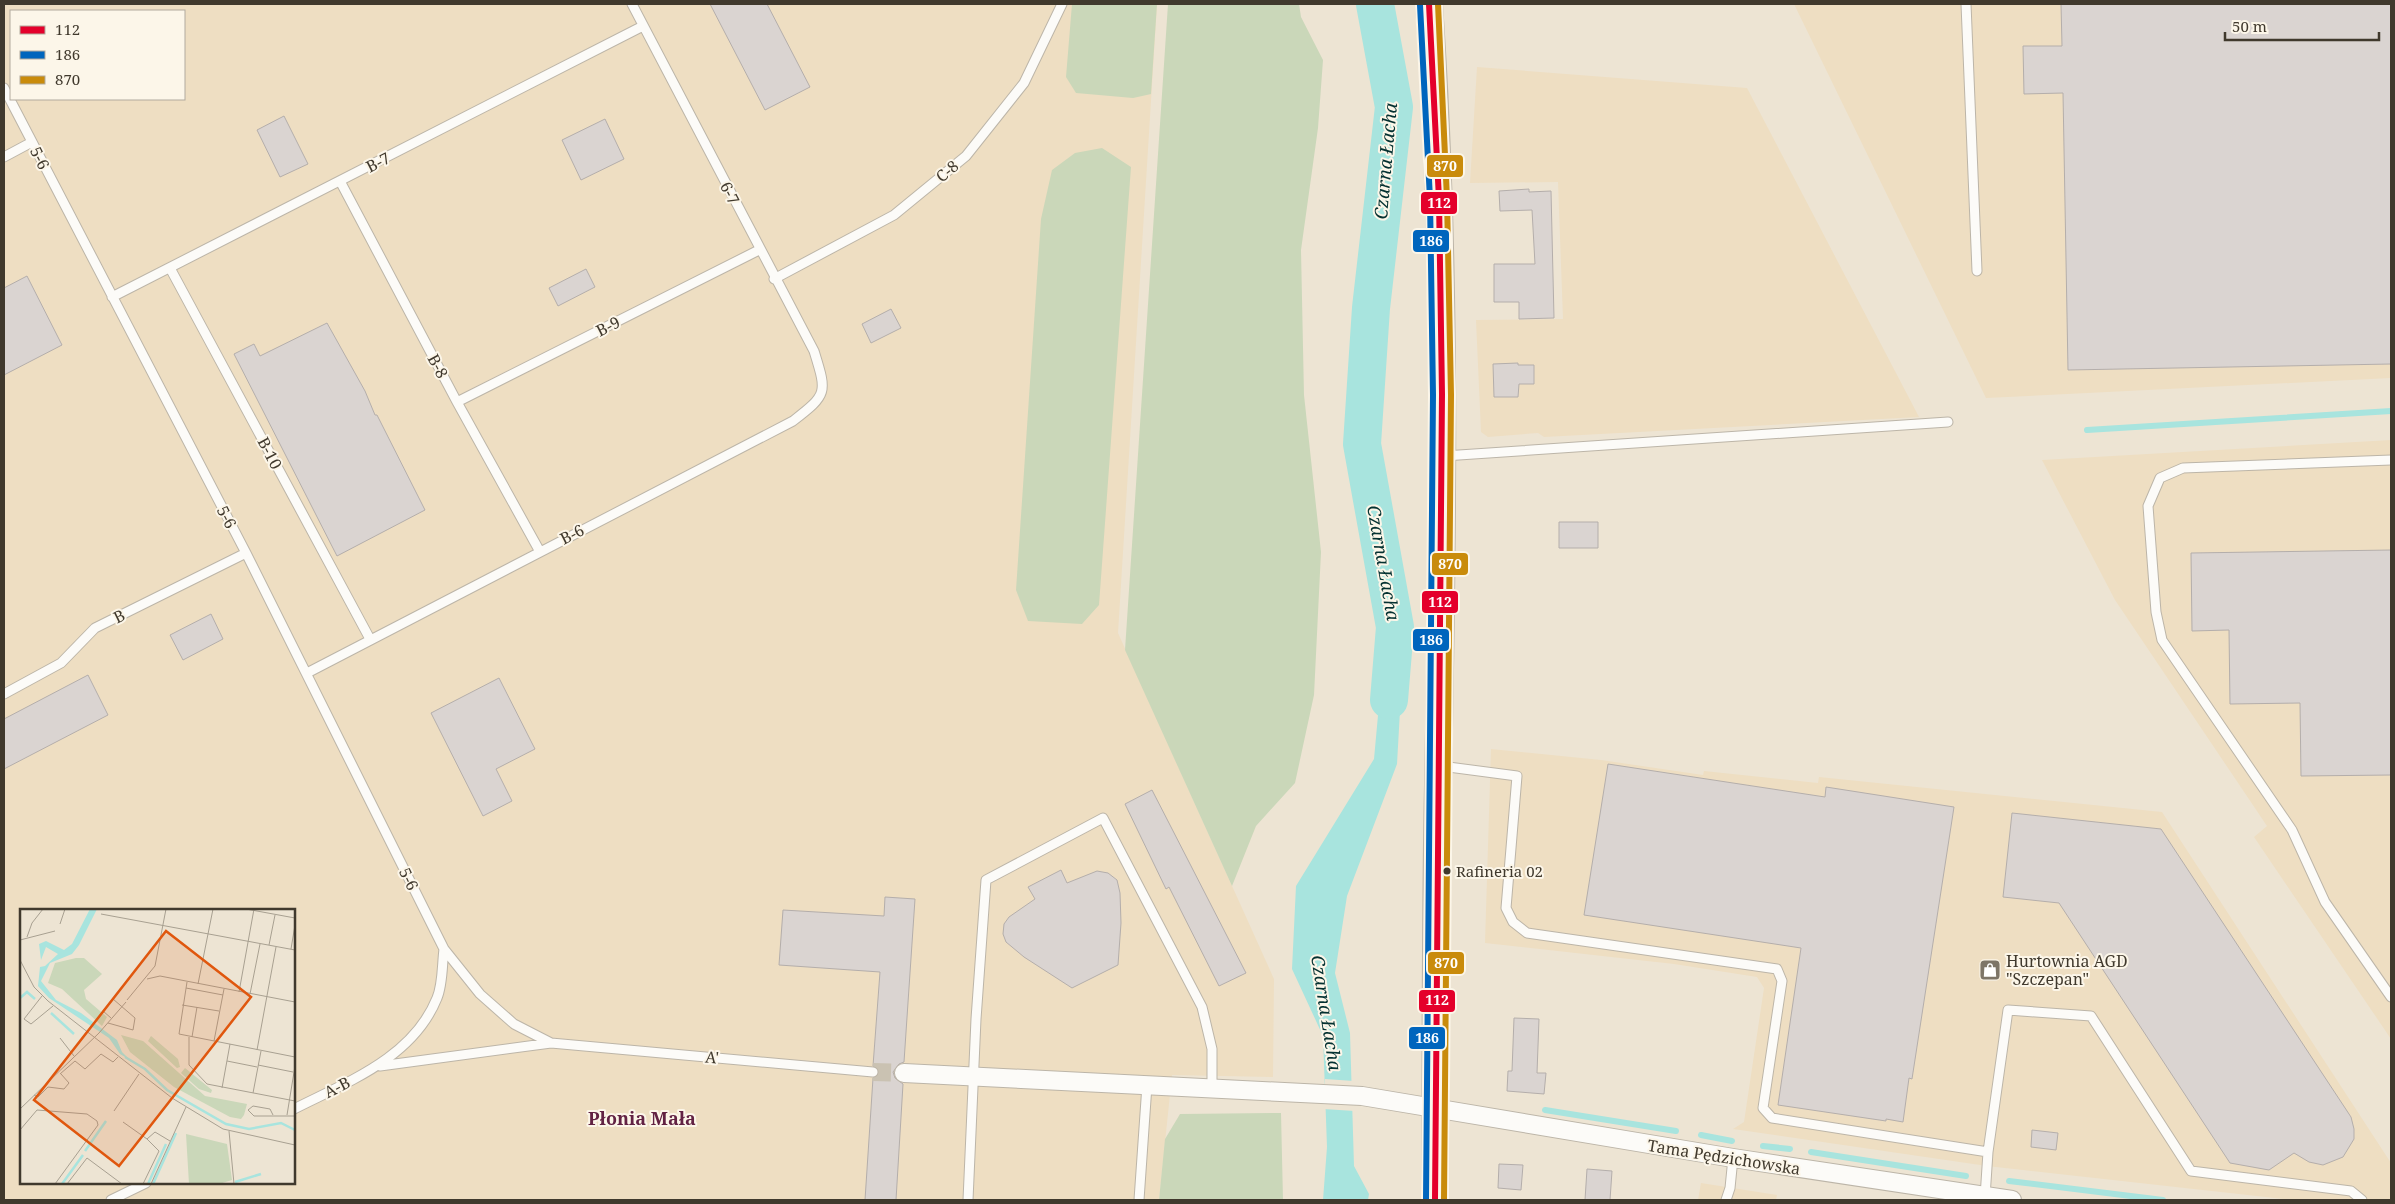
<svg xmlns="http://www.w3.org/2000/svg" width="2395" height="1204" font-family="'Noto Serif',serif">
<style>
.built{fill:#eedec2;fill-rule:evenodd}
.green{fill:#cad7b9}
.water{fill:#a8e4de}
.pier{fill:#ede4d3}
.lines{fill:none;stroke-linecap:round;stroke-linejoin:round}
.stream{stroke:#a8e4de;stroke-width:6}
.river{stroke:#a8e4de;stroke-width:38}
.building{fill:#dad4d1;stroke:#b4aeab}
.minor-tunnel{stroke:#cac2b2;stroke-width:18;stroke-dasharray:18 9;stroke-linecap:butt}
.service-casing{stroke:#bcb5a8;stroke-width:11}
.minor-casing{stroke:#bcb5a8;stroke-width:20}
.secondary-casing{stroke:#bcb5a8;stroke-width:28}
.service{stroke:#fcfbf8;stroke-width:9}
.minor{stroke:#fcfbf8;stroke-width:18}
.secondary{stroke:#f5f0ed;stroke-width:25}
.bus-1-casing{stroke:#fcf6e9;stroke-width:10}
.bus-2-casing{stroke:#fcf6e9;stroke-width:10}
.bus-3-casing{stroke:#fcf6e9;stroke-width:10}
.bus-1{stroke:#e4002b;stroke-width:6}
.bus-2{stroke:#0065bd;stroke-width:6}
.bus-3{stroke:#c98b0b;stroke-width:6}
.bus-dot{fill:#40392d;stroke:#fcf6e9;stroke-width:2}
.labels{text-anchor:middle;stroke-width:4;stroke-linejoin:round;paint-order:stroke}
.bus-label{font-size:15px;fill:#40392d;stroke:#fcf6e9;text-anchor:start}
.street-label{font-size:16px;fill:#40392d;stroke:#fcf6e9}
.poi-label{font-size:16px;fill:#40392d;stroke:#fcf6e9;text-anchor:start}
.water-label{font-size:18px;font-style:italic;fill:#043131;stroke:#fcf6e9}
.neighbourhood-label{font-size:18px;font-weight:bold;fill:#622243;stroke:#fcf6e9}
.inset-river{fill:none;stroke:#a8e4de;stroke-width:2.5}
.inset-road{fill:none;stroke:#a8a091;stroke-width:1}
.view{fill:#e0570e;fill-opacity:0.15;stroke:#e0570e;stroke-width:2.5}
.inset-edge{fill:none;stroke:#40392d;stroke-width:2.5}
.line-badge{stroke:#fcf6e9;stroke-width:2}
.badge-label{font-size:14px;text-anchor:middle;font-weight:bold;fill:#fff}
</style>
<rect width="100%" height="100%" fill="#ede4d3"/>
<path class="built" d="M4 4H1157L1118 633 1274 979 1273 1077 1172 1075 1159 1200H4ZM11 11H184V99H11ZM21 910H294V1183H21Z
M1794 4H2391V378L1986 398Z
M1477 67 1747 88 1919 417 1544 437 1538 433 1488 437 1481 432 1476 320 1563 319 1558 182 1470 183Z
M2391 440V1039L2254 837 2267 826 2115 600 2042 460Z
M1491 749 1601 760 1703 775 1704 771 1818 783 1819 777 2162 812 2391 1163V1200H2293L1987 1166 1733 1129 1744 1122 1764 988 1757 977 1674 964 1485 943Z
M1701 1183 1777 1195 1776 1200H1698Z"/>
<path class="green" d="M1072 4H1157L1151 94 1133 98 1076 93 1066 77Z
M1168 4H1299L1301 17 1323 60 1318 128 1301 250 1304 395 1321 552 1314 695 1295 783 1256 826 1232 886 1125 650Z
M1102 148 1131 167 1099 605 1082 624 1028 621 1016 590 1041 219 1052 170 1075 153Z
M1281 1113 1283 1200H1159L1165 1139 1180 1114Z"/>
<path class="water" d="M1386 628 1402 675 1397 764 1347 896 1335 973 1350 1033 1354 1166 1369 1194 1368 1200H1323L1327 1147 1323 1036 1292 969 1296 886 1374 759Z"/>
<path class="pier" d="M1325 1079 1354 1081 1355 1111 1323 1109Z"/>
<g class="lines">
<path class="stream" d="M2087 430 2391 411
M1545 1110 1676 1131
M1701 1135 1732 1141
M1763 1146 1790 1149
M1811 1152 1966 1176
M2009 1181 2163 1200"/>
<path class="river" d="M1375 4 1394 107 1371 308 1362 444 1395 627 1389 700"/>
</g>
<path class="building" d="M710 4H767L810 87 765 110Z
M2061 4H2391V364L2068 370 2063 93 2024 94 2023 46H2062Z
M284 116 308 164 280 177 257 130Z
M605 119 624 159 581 180 562 140Z
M1529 189V192L1551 191 1554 318 1519 319V302H1494V264H1535L1532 210 1500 211 1499 191Z
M586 269 595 287 558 306 549 288Z
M27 276 62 345 4 375V288Z
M891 309 901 328 871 343 862 324Z
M327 323 365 391 375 415H377L425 510 337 556 234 354 254 344 260 356Z
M1518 363V365H1534V384H1519L1518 397H1494L1493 364Z
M1559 522H1598V548H1559Z
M2391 550V775L2301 776 2300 703 2230 704 2229 630 2192 631 2191 553Z
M211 614 223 639 183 660 170 635Z
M88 675 108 715 4 769V719Z
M499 678 535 749 496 769 512 801 483 816 431 713Z
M1608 764 1825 797 1826 787 1954 807 1912 1079 1909 1078 1903 1122 1886 1119V1121L1778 1105 1801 948 1584 915Z
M1152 790 1246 973 1219 986 1169 887 1166 889 1125 804Z
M2012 813 2161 829 2351 1117 2354 1129V1139L2343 1157 2323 1165 2309 1162 2294 1153 2269 1170 2230 1163 2059 903 2003 897Z
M1061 870 1067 883 1097 871 1108 873 1117 880 1120 893 1121 923 1118 965 1072 988 1024 957 1006 942 1003 934 1004 924 1009 917 1035 899 1028 887Z
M885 897 915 899 904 1062 899 1064 893 1072 895 1078 903 1084 896 1200H865L873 1078 878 1076 879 1072 873 1066 880 972 779 965 783 910 884 916Z
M1514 1018 1539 1019 1537 1073H1546L1544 1094 1507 1091 1508 1071H1512Z
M2032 1130 2058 1133 2056 1150 2031 1147Z
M1499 1164 1523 1165 1521 1190 1498 1188Z
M1587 1169 1612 1171 1610 1200H1585Z"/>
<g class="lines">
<path class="minor-tunnel" d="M873 1072 904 1073"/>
<g class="service-casing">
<path id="service" d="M1966 4 1977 271
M4 88 246 553 444 949 480 994 514 1024 551 1043
M4 157 32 142
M340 181 457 402 539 550
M170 268 370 639
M774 279 894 215 966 156 1024 83 1062 4
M112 297 643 26
M457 402 759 250
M1444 456 1948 422
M2391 460 2183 468 2160 478 2148 506 2156 612 2162 640 2292 830 2325 902 2391 997
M307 673 793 421C828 394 827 393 814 351L632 4
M4 694 61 663 95 628 246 553
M1441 766 1517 776 1506 908 1513 922 1527 933 1777 969 1782 981 1763 1108 1772 1118 1988 1152
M380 1066 551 1043 873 1072
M294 1109C347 1082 413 1058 437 998 443 984 442 964 444 949
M1985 1197 1988 1152 2008 1010 2091 1016 2191 1171 2351 1191 2362 1200
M111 1200 146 1183
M968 1200 976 1019 986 880 1103 818 1202 1007 1212 1049V1088
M1139 1200 1147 1085
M1726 1200 1730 1188 1733 1158"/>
</g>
<g class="minor-casing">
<path id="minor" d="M904 1073 1362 1096 1733 1158 2012 1200"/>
</g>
<g class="secondary-casing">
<path id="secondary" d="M1429 4C1447 264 1443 525 1438 785 1435 923 1436 1062 1435 1200"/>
</g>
<use href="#service" class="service"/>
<use href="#minor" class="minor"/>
<use href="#secondary" class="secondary"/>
<g class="bus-1-casing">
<path id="bus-1" d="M1429 4 1439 199 1442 394 1435 1200"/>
</g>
<g class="bus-2-casing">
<path id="bus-2" d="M1420 5 1430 199 1433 395 1426 1200"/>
</g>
<g class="bus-3-casing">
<path id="bus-3" d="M1438 4 1447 199 1451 395 1444 1200"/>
</g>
<use href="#bus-1" class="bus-1"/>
<use href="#bus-2" class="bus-2"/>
<use href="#bus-3" class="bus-3"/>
</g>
<defs>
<g id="shop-square" transform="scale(1.125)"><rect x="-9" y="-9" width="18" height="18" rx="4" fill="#7d7567" stroke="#fcf6e9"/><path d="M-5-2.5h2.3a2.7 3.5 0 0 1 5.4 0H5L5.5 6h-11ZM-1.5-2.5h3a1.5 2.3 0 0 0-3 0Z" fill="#fff"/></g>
</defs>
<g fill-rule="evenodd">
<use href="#shop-square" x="1990" y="970"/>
</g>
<circle class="bus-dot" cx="1447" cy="871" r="4.5"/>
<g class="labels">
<g class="bus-label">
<text x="1456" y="877">Rafineria 02</text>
</g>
<g class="street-label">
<text transform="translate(40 158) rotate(63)" y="6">5-6</text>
<text transform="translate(378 162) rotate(-27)" y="6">B-7</text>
<text transform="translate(947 171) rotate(-40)" y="6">C-8</text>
<text transform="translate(730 193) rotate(63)" y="6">6-7</text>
<text transform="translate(608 326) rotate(-27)" y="6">B-9</text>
<text transform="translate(438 366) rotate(62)" y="6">B-8</text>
<text transform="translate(270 453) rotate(62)" y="6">B-10</text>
<text transform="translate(227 517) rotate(62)" y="6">5-6</text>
<text transform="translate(572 534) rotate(-27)" y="6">B-6</text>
<text transform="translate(119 616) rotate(-26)" y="6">B</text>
<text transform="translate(409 879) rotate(64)" y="6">5-6</text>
<text transform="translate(712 1057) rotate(5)" y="6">A'</text>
<text transform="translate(337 1087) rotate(-27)" y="6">A-B</text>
<text transform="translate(1724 1157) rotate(9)" y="6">Tama Pędzichowska</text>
</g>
<g class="poi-label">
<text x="2006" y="967">Hurtownia AGD<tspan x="2006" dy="18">"Szczepan"</tspan></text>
</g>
<g class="water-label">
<text transform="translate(1386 161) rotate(-85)" y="6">Czarna Łacha</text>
<text transform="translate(1383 563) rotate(80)" y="6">Czarna Łacha</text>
<text transform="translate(1326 1013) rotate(81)" y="6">Czarna Łacha</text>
</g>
<g class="neighbourhood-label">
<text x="642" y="1125">Płonia Mała</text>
</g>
</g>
<g transform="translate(20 909)">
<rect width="275" height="275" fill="#ede4d3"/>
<path d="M56 49H64L82 65 64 81 66 90 87 108 82 117 42 80 28 74 35 54ZM101 126 123 132 185 187 227 195 224 206 221 210 210 208 154 178 110 143ZM131 127 158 150 160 158 157 159 128 132ZM165 159 192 181 191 184 179 180 161 164ZM166 225 207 235 212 271 199 275H169Z" fill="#cad7b9"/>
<path d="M70 0H77L59 36 52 45 30 54 21 72 36 91 61 104 97 131 102 143 110 151 100 145 89 129 29 89 18 77 20 58 25 57 38 45 26 38 21 51 19 35 26 32 44 41 52 35Z" fill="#a8e4de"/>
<path class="inset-river" d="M0 89 7 83 15 90M31 104 54 125M105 148 125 160 147 181 206 215 229 220 261 214 275 221M65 242 86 212M215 273 241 265M42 275 63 246M128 275 146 235M133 275 156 224"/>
<path class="inset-road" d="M226 0 275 9M81 5 275 41M40 15 45 0M7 28 12 14 23 0M0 31 35 22M249 36 255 6M271 40 275 16M0 51 14 78 28 92 152 189 203 220 275 236M127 70 140 67 275 93M167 73 159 125 275 148M178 75 193 0M166 79 203 86M219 83 234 0M230 85 240 35M22 87 4 110 11 115 33 97M107 91 135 57 146 0M162 96 199 102M88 114 113 121 115 109 93 90 83 102 91 109M169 128V156L187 175 275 192M172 128 177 98M40 129 54 147M194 132 204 80M237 141 256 38M207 152 237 158M238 156 273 163M40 165 55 152 65 160 81 145 93 153 98 148M202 179 210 135M233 184 241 142M14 186 18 188 28 178 44 180 49 174 41 165M0 200 79 124 106 93M94 202 119 165M253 206 250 200 233 197 228 201 234 207H275M267 206 275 157M103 213 127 230M0 221 17 201 67 205 77 212 78 216 35 275M209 222 214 275M47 275 67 249 102 275M123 275 139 242 127 230 135 223 150 232M131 275 166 198"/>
<path class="view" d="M146 22 231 88 99 257 14 191Z"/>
<rect width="275" height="275" class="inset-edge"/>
</g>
<g class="line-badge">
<rect x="1426" y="154" width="38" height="24" rx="5" fill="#c98b0b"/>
<rect x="1420" y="191" width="38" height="24" rx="5" fill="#e4002b"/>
<rect x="1412" y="229" width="38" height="24" rx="5" fill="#0065bd"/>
<rect x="1431" y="552" width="38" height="24" rx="5" fill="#c98b0b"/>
<rect x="1421" y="590" width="38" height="24" rx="5" fill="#e4002b"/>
<rect x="1412" y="628" width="38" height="24" rx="5" fill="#0065bd"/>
<rect x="1427" y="951" width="38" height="24" rx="5" fill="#c98b0b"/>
<rect x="1418" y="989" width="38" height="24" rx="5" fill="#e4002b"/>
<rect x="1408" y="1026" width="38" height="24" rx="5" fill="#0065bd"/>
</g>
<g class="badge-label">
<text x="1445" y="171">870</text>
<text x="1439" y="208">112</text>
<text x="1431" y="246">186</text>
<text x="1450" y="569">870</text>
<text x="1440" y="607">112</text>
<text x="1431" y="645">186</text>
<text x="1446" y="968">870</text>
<text x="1437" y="1005">112</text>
<text x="1427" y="1043">186</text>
</g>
<rect width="2395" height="1204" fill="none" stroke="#40392d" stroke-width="10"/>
<rect x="10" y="10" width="175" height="90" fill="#fcf6e9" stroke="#b1aa9e"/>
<rect x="20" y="26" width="25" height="8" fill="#e4002b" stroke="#b1aa9e"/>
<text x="55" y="35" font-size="15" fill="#40392d">112</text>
<rect x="20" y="51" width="25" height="8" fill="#0065bd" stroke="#b1aa9e"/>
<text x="55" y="60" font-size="15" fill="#40392d">186</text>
<rect x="20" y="76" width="25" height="8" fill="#c98b0b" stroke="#b1aa9e"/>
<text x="55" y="85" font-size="15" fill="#40392d">870</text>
<path d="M2225 32v8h154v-8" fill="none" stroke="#40392d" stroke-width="2.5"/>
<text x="2232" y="32" font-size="15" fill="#40392d" stroke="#fcf6e9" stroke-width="4" paint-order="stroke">50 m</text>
</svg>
